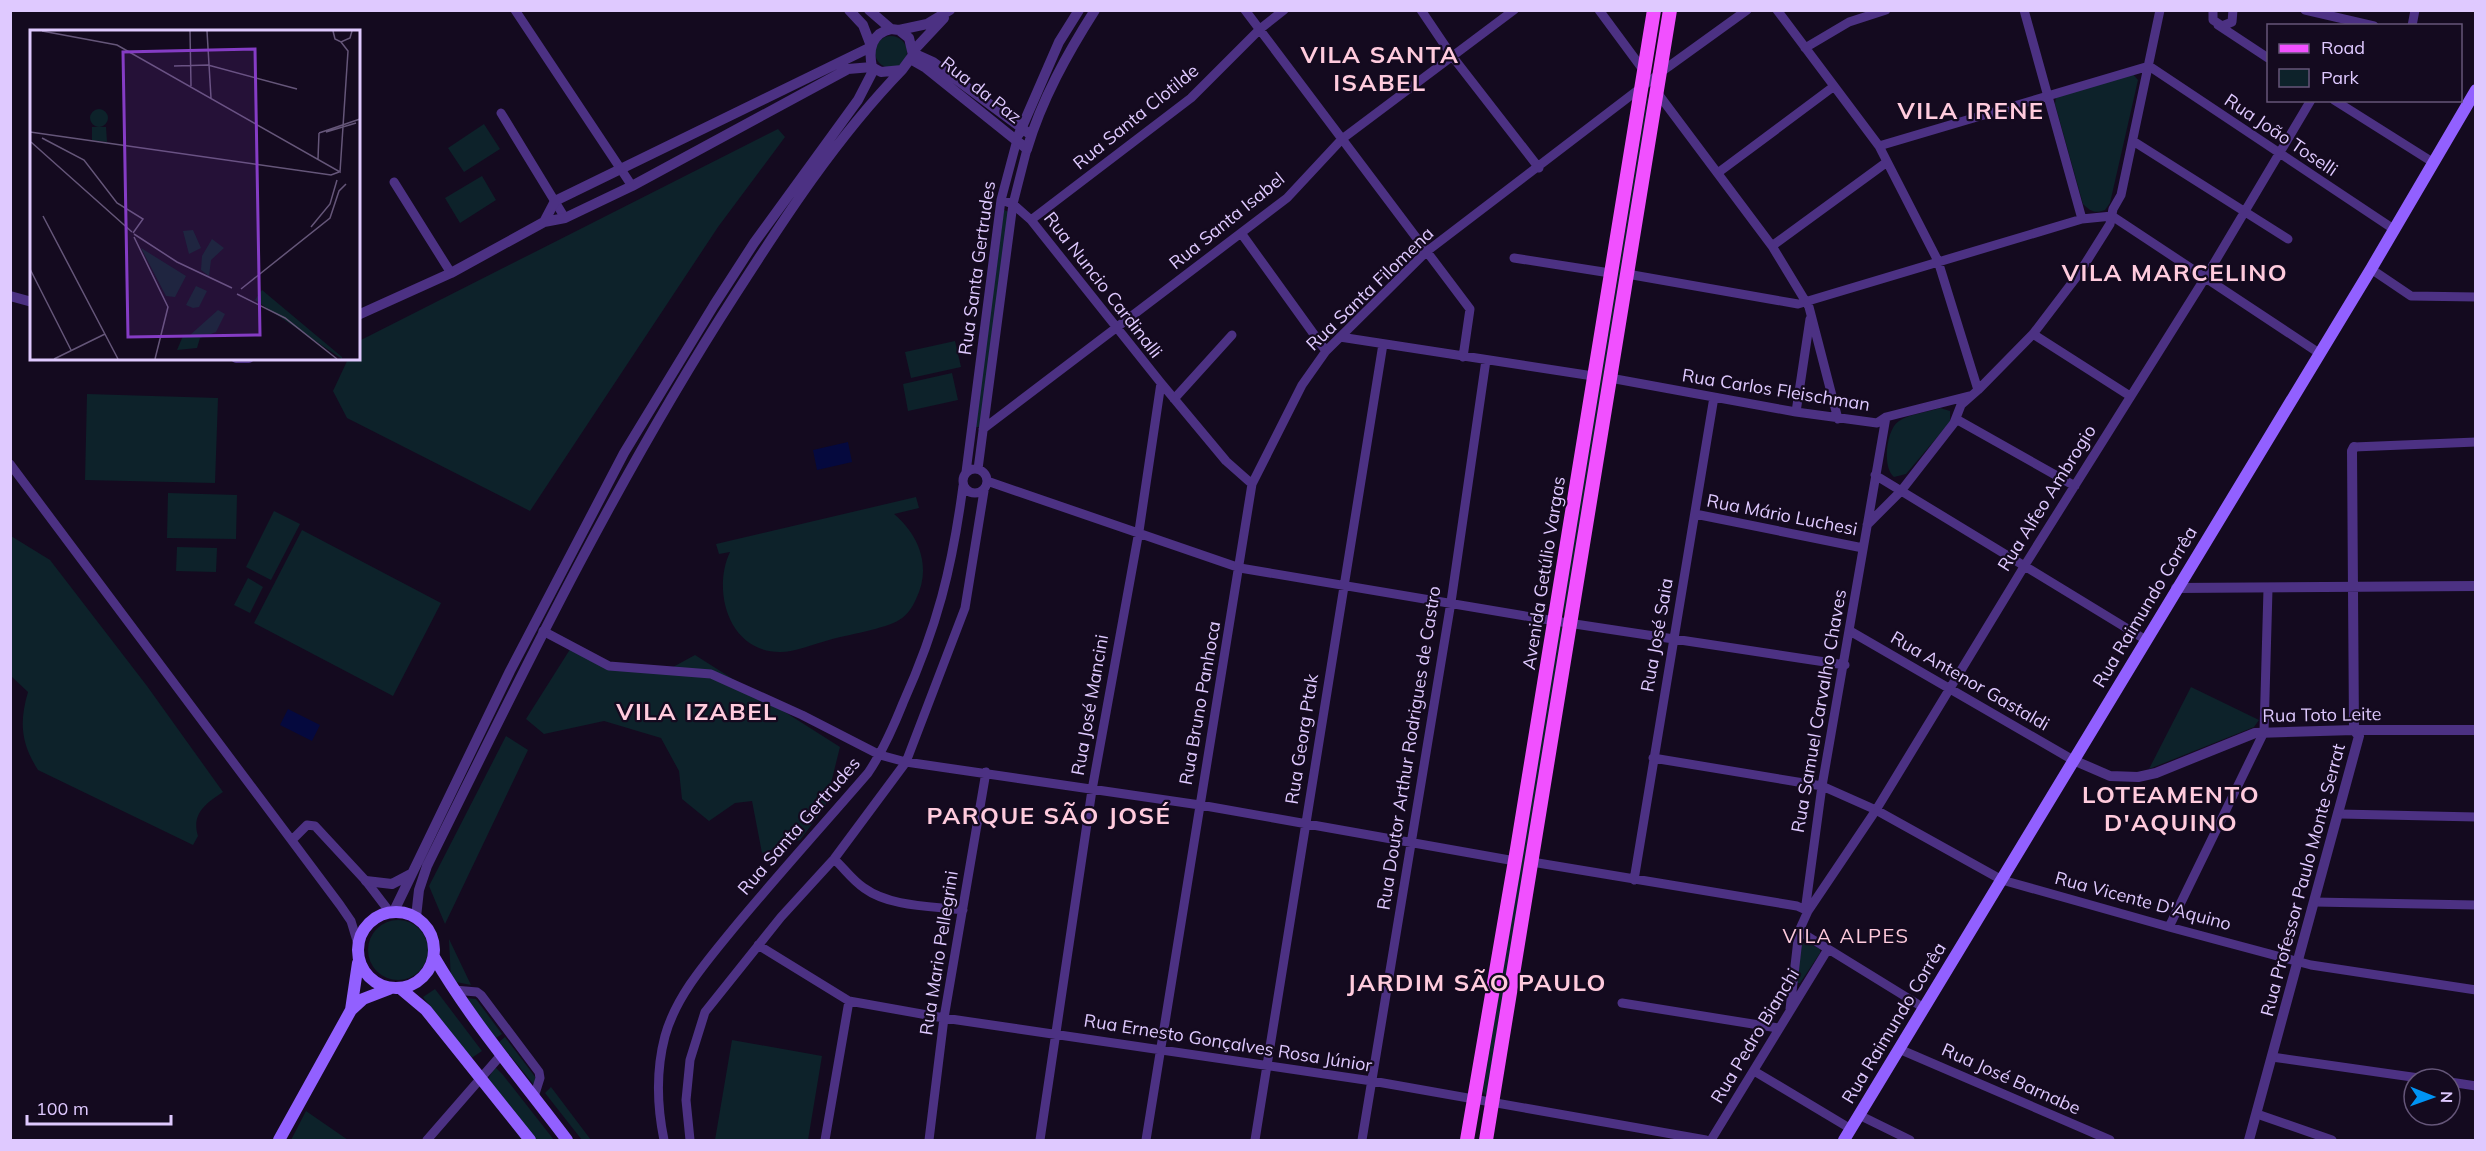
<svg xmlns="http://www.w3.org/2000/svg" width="2486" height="1151" font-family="Mulish,sans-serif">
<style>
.green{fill:#0d222a}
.water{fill:#05093e}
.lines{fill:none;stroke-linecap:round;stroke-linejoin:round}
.minor{stroke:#4c3183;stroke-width:9}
.tertiary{stroke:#4c3183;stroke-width:10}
.secondary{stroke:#9260ff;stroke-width:12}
.primary{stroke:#f150ff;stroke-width:14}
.labels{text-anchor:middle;stroke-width:4.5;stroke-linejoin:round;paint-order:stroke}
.street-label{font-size:18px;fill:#dfc9ff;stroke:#140a1f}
.neighbourhood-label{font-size:20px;letter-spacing:1.5px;fill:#ffcbdd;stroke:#140a1f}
.district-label{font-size:24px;font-weight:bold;letter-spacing:1.5px;fill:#ffcbdd;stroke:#140a1f}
.inset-road{fill:none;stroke:#655679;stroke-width:1.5}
.view{fill:#853cc5;fill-opacity:0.15;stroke:#853cc5;stroke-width:3}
.inset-edge{fill:none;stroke:#dfc9ff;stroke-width:3}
</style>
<rect width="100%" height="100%" fill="#140a1f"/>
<path class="green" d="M875 52a16 16 0 1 1 32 0a16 16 0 1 1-32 0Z
M2132 73 2138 80 2110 203 2105 210C2095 214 2090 211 2083 204L2055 104 2056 97Z
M1650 97 1567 613 1564 614 1563 608 1647 99Z
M484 124 500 149 464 172 448 148Z
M778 129 785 137 718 227 530 511 347 418 333 391 348 359 358 358 359 341Z
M482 176 496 200 460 223 445 198Z
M1004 210 1009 212 980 427H975Z
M955 341 961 367 911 378 905 352Z
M952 373 958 400 908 411 903 384Z
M87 394 218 398 215 483 85 480Z
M1940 408 1950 411V422L1906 474 1894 477C1882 468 1886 429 1899 421 1910 414 1928 412 1940 408Z
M168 493 237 495 236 539 167 538Z
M916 497 919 508 894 514C919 535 932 567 916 599 913 606 907 616 899 620 885 629 846 635 829 640 814 644 795 652 780 652 728 652 712 590 730 552L719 554 716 544Z
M274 511 300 524 271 580 246 567Z
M302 530 441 603 393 696 254 623Z
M11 536 50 560 147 686 223 792C206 803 191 814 198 836L193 845 38 770C21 743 19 723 28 692L11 676Z
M177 547 217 548 216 572 176 571Z
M248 578 263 587 250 613 234 605Z
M1563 627 1487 1094 1485 1095 1483 1091 1559 628Z
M574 643 608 664 673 667 695 655 840 747 825 807 800 840 762 853 752 801 735 803 709 821 682 799 679 771 661 738 604 721 544 734 526 719Z
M2191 687 2259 720 2254 727 2149 769Z
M506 736 528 750 445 924 429 886Z
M368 950a30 30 0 1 1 60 0a30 30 0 1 1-60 0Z
M449 939 471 985 451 981Z
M1807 942 1820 949V953L1800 983H1796L1802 944Z
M435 989 482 1051 470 1059 423 997Z
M466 998 476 999 502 1034 496 1038Z
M505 1037 536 1078 534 1085 499 1042Z
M732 1040 822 1056 808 1140H715Z
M495 1067 503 1075 554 1140H537L488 1079Z
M551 1087 591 1140H582L545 1093Z
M306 1111 348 1140H291Z"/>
<path class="water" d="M848 442 852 462 817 470 813 450Z
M288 709 320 725 312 741 280 725Z"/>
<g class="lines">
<path class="minor" d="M515 10 632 186
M1245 10 1470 309 1463 357
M1421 10 1452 56 1539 168
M1599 10 1644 71
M1777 10 1879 146 1938 261 1978 390
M2024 10 2082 219
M2213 10V20L2222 26 2232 22 2233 10
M2305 10 2374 26
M2218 25 2268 58
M2412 26 2415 10
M1805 48 1849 22 1886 10
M1656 91 1772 246 1809 307 1838 419
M2334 100 2434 163
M501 113 565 218
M2133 141 2288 239
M1879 146 2149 66 2395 230
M1719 172 1833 87
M394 182 451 273
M1001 200 1013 204 1031 220 1161 383 1226 461 1252 484
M2112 216 2319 353
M1031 220 1191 98 1260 29 1284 10
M1241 233 1326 351
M1772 246 1887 162
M1514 258 1610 273
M2371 269 2411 296 2476 297
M1627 274 1798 304 2082 219 2112 216
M2033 334 2130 396
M1340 337 1593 376
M1610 378 1796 412 1877 423 1886 417 1969 396
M1174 399 1232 335
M1796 412 1810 319
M1956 419 2075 486
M983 429 1287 198 1342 139 1514 10
M2354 447 2476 442
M10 464 340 905 351 921 358 944
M963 481a12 12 0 1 1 24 0a12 12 0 1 1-24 0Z
M978 469 1013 204 1027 149
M966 472 1001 200 1017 140
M1875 475 2146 640
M987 481 1240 568 1555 621 1845 665
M1695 514 1863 548
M1867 525 1901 491 1954 423 1961 405 1978 390 2033 334 2078 275 2110 224 2113 209 2121 195 2160 10
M543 631 609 666 711 674 802 715 880 755 906 762 1200 805 1515 861
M1850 631 2073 760
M1653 758 1822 786 1876 810 2002 880 2169 927 2311 965 2476 990
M2340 814 2476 817
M292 840 307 825 315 826 366 881 389 911
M834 859C844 868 852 880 864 888 890 907 931 906 963 910
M1532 862 1797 906 1808 911 1876 810 2025 565 2210 270 2311 100
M1634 880 1714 397
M2314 902 2476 905
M2169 927 2264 732 2268 589
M1799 931 1924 1008
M758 945 849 1001 944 1018 1372 1081 1706 1140
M454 990 477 992 481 995 539 1072 540 1078 534 1097
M1622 1003 1778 1028
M1790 1009 1799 931 1808 911 1806 904 1822 786 1886 417
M1899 1049 2110 1140
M2272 1057 2426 1079
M1754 1071 1851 1129
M2450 1082 2476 1086
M2257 1114 2332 1140
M1859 1115 1910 1140
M427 1140 501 1055
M664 1140C657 1106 656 1070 665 1036 676 996 707 961 733 929 777 876 823 825 868 773 883 751 893 728 903 703 937 627 952 569 963 486
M690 1140 686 1100 690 1060 705 1012 781 917 834 859 906 762 965 608 984 491
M825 1140 849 1001
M929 1140 944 1018 986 772
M1040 1140 1092 790 1139 531 1161 383
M1146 1140 1252 484 1302 385 1326 351 1426 252 1668 67 1747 10
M1255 1140 1383 344
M1362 1140 1451 602 1486 360
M1711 1140 1828 949"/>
<path class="tertiary" d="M849 10 863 25 871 46
M869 10 891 29
M891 29 899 30 909 38 913 55 902 70 881 72 872 67C868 49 872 33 891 29Z
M899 30 927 24 950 10
M914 50 944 18
M913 53 933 62 1031 135
M912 60 926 68 1027 149C1042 99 1067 54 1095 10
M1019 134 1059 42 1079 10
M544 222 555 201 871 47
M10 296 32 302
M358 315 451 273 544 222 565 218 632 186 848 69 872 67
M236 358H249
M2176 588 2476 586
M2073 760 2110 776 2138 777 2156 773 2255 733 2354 730H2476
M366 881 392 884 411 874
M394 911 510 671 624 453 714 305 754 243 858 100 874 69
M416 917 419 890 427 866C523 671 617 478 735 295 785 217 837 137 902 70
M2249 1140 2359 736 2354 730 2352 451 2354 447"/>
<path class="secondary" d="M358 950a38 38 0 1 1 76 0a38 38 0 1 1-76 0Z
M434 957C472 1022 522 1080 567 1140
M401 989 426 1010 530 1140
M351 1010 363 999 389 989
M279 1140 351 1010 358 963
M1844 1140 2371 269 2476 90"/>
<path class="primary" d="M1467 1140 1517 849 1654 10
M1486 1140 1670 10"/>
</g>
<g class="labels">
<g class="street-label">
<text transform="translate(981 90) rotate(38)" y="6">Rua da Paz</text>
<text transform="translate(1136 117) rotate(-39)" y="6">Rua Santa Clotilde</text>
<text transform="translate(2281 135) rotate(34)" y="6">Rua João Toselli</text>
<text transform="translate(1227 221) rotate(-39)" y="6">Rua Santa Isabel</text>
<text transform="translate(977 268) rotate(-82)" y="6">Rua Santa Gertrudes</text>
<text transform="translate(1103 285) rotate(52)" y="6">Rua Nuncio Cardinalli</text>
<text transform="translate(1370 289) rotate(-44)" y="6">Rua Santa Filomena</text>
<text transform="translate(1776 390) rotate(9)" y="6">Rua Carlos Fleischman</text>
<text transform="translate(2047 498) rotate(-58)" y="6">Rua Alfeo Ambrogio</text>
<text transform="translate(1782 515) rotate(11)" y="6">Rua Mário Luchesi</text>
<text transform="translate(1544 573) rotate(-81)" y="6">Avenida Getúlio Vargas</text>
<text transform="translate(2145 607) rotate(-59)" y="6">Rua Raimundo Corrêa</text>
<text transform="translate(1657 635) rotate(-80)" y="6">Rua José Saia</text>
<text transform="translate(1970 681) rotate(30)" y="6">Rua Antenor Gastaldi</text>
<text transform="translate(1200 703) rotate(-80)" y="6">Rua Bruno Panhoca</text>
<text transform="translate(1090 705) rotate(-80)" y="6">Rua José Mancini</text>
<text transform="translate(1819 711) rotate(-80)" y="6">Rua Samuel Carvalho Chaves</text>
<text transform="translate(2322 715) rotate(-1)" y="6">Rua Toto Leite</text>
<text transform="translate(1302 739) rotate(-81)" y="6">Rua Georg Ptak</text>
<text transform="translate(1409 748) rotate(-81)" y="6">Rua Doutor Arthur Rodrigues de Castro</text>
<text transform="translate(799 826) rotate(-49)" y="6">Rua Santa Gertrudes</text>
<text transform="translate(2303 880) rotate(-75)" y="6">Rua Professor Paulo Monte Serrat</text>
<text transform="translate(2143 901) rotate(15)" y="6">Rua Vicente D'Aquino</text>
<text transform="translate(939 953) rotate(-81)" y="6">Rua Mario Pellegrini</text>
<text transform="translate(1894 1023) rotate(-59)" y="6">Rua Raimundo Corrêa</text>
<text transform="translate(1755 1036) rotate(-59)" y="6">Rua Pedro Bianchi</text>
<text transform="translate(1228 1043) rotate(9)" y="6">Rua Ernesto Gonçalves Rosa Júnior</text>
<text transform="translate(2011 1079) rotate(24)" y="6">Rua José Barnabe</text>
</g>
<g class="neighbourhood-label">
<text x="1846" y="943">VILA ALPES</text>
</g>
<g class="district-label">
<text x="1380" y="63">VILA SANTA<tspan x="1380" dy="28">ISABEL</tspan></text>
<text x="1971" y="119">VILA IRENE</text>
<text x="2175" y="281">VILA MARCELINO</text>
<text x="697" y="720">VILA IZABEL</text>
<text x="2171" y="803">LOTEAMENTO<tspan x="2171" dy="28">D'AQUINO</tspan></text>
<text x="1049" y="824">PARQUE SÃO JOSÉ</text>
<text x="1477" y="991">JARDIM SÃO PAULO</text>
</g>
</g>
<g transform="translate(30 30)">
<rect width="330" height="330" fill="#140a1f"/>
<path d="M60 88a9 9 0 1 1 18 0a9 9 0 1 1-18 0ZM76 97 77 112 62 110V97ZM163 200 171 218 159 224 153 201ZM182 209 194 218 181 230 179 246 171 240 172 226ZM111 218 156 246 145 267 136 266ZM166 256 177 261 169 277 163 278 156 275ZM232 260 312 327V329L225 270ZM188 280 195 284 186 302 170 308 167 318 147 320 153 306H159Z" fill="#0d222a"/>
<path class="inset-road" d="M12 1 87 15 310 142 318 21 311 12M160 1 161 56M177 1 181 68M303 1 305 9 311 12 320 8 322 1M144 36 178 35 267 59M0 102 301 145 309 142M296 102 326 93M289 103 330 89M12 108 54 130 87 173 113 189 103 203M1 112 102 202M288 129 289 103M13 186 88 329M281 197 300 174 307 150M104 204 147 232 202 258M104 207 138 277 125 329M0 239 41 320M211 259 300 188 309 161 316 154M207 264 255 288 307 329M24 329 75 304"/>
<path class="view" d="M225 19 230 305 98 307 93 22Z"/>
<rect width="330" height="330" class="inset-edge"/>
</g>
<rect width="2486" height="1151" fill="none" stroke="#dfc9ff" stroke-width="24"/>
<rect x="2267" y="24" width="195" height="78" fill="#140a1f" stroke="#655679" stroke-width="1.5"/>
<rect x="2279" y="44" width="30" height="9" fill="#f150ff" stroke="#655679" stroke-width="1.5"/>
<text x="2321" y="54" font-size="18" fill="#dfc9ff">Road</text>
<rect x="2279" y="69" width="30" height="18" fill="#0d222a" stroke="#655679" stroke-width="1.5"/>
<text x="2321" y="84" font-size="18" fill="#dfc9ff">Park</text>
<g transform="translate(2432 1097) rotate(91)"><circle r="28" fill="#140a1f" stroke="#655679" stroke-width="1.5"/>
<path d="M0-4.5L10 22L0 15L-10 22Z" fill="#0094f4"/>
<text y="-9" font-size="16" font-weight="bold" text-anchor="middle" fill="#dfc9ff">N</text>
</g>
<path d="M27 1115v9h144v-9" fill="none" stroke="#dfc9ff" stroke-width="3"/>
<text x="36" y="1115" font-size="18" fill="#dfc9ff" stroke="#140a1f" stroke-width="4.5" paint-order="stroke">100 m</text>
</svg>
